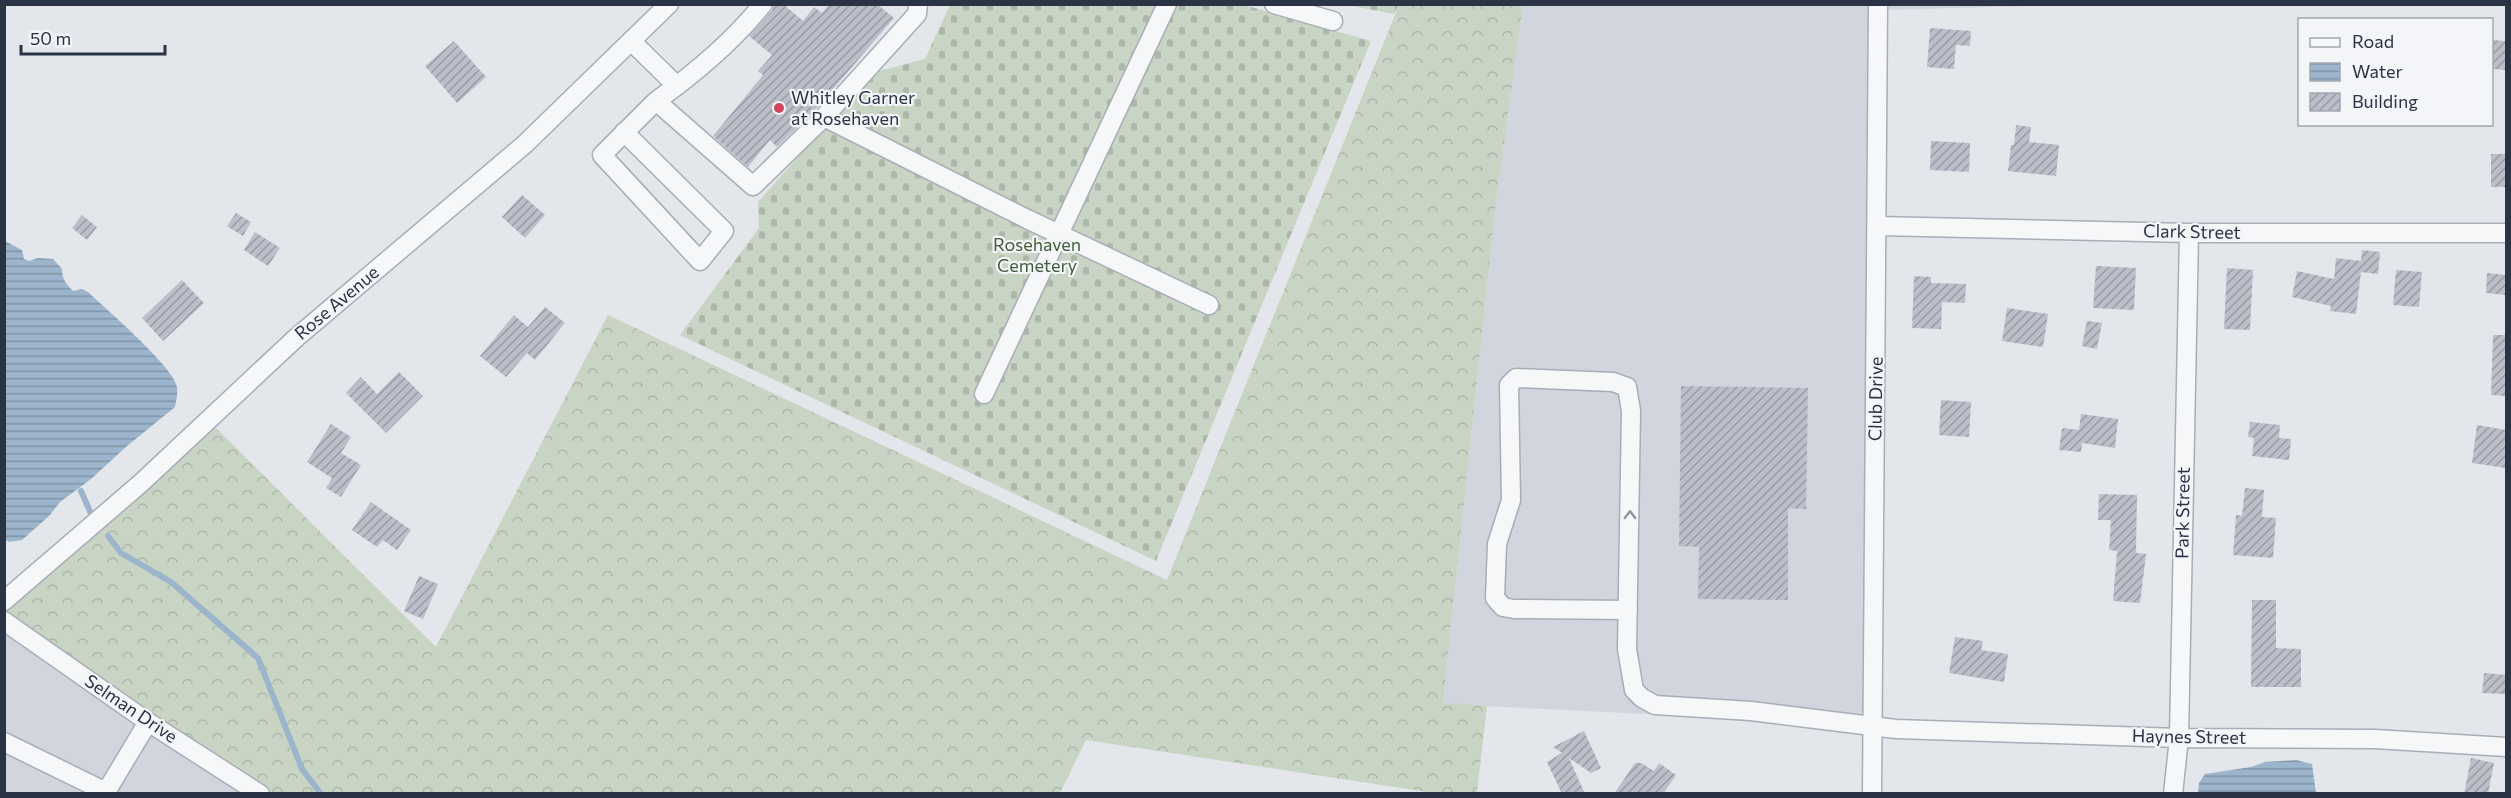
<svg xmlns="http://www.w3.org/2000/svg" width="2511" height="798" font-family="Commissioner,sans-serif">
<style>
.built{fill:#d1d5dd}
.forest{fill:url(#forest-crowns)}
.cemetery{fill:url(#cemetery-stones)}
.water{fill:url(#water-rules)}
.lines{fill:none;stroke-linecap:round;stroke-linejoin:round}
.stream{stroke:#9db5cc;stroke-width:6}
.building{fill:url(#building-hatch)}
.minor-casing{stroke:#a8adb6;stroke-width:21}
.minor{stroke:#f6f7f9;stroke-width:18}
.oneway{stroke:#90969e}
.poi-dot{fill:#d2455d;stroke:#f3f5f8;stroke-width:2}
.labels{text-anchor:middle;stroke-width:4.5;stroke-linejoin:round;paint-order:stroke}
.poi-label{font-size:18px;fill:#2a3444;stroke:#f3f5f8;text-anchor:start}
.street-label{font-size:18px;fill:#2a3444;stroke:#f3f5f8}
.park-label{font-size:18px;fill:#3f6037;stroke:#f3f5f8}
</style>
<defs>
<pattern id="forest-crowns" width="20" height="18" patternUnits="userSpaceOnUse" patternTransform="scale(1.5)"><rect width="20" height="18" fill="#c8d5c4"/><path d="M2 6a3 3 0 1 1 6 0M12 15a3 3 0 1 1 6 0" fill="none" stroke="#acb7aa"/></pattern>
<pattern id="cemetery-stones" width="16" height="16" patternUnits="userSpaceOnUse" patternTransform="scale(1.5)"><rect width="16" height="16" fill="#c8d5c4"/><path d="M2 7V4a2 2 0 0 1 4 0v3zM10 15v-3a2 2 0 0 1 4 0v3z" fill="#acb7aa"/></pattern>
<pattern id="water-rules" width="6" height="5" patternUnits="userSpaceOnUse" patternTransform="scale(1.5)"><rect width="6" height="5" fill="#9db5cc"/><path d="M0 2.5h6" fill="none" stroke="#8094a7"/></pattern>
<pattern id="building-hatch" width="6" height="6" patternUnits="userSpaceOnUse" patternTransform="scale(1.5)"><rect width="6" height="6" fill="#babfc9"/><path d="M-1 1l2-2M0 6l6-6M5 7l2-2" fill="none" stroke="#979ca5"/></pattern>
</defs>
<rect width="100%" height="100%" fill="#e3e6eb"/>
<path class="built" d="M1523 5H2078L1879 10 1872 725 1443 704 1496 203Z
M4 604 254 793H5Z"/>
<path class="forest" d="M1399 5H1523L1496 203 1443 703 1487 706 1477 793H1434L1086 740 1060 793H260L5 621V601L208 420 436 647 608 315 1167 580Z"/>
<path class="cemetery" d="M950 5H1244L1371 41 1156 561 680 335 759 228 758 202 872 73 925 59Z
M1347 5H1399L1394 14Z"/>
<path class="water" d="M5 241 22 250 24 259 29 261 38 258 53 259 62 269C62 279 66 284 73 291L82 289 88 292C107 310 169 363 176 384 179 391 176 400 175 407L127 446 91 479 60 502 49 516 22 540 9 542 4 539Z
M2296 760 2312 764 2316 793H2198L2199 783 2205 774 2251 767 2265 762Z"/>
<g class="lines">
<path class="stream" d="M81 491 92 516
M108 536 121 553 171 582 258 658 302 769 321 794"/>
</g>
<path class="building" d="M774 4H783L803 21 814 7 822 13 829 4H877L894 18 816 109 777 147 770 140 748 167 713 136 763 75 758 71 772 55 749 36 772 11Z
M1930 28 1971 31 1970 46 1956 45 1954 69 1927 67Z
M2492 40 2506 41V70L2492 69Z
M454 41 486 77 457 103 425 66Z
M2016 125 2031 127 2029 142 2059 145 2056 176 2008 171 2011 145H2014Z
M1931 141 1970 143 1969 172 1930 170Z
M2491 154H2506V187H2491Z
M522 195 545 215 525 238 502 217Z
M236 213 251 222 243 236 227 226Z
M82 215 97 227 87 240 72 228Z
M255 232 280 248 268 266 244 250Z
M2362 250 2380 252 2378 274 2361 272 2356 314 2330 311 2331 306 2292 297 2297 271 2334 279 2336 258 2361 261Z
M2096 266 2136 268 2134 310 2093 308Z
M2227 268 2253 270 2250 330 2224 329Z
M2396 270 2422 272 2419 307 2393 305Z
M2487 273 2506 275V295L2486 293Z
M1914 276 1931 277V283L1966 284 1965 303 1942 302 1941 329 1912 328Z
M182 280 204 303 163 341 142 318Z
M545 307 565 323 535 360 527 353 506 377 480 356 514 315 528 327Z
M2007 308 2048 314 2043 347 2002 341Z
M2087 321 2102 323 2097 349 2082 346Z
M2493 335H2506V396L2491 395Z
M399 372 423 396 386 433 346 393 361 377 377 394Z
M1681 386 1808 388 1806 509 1788 508V600L1698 599 1699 547 1679 546Z
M1941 400 1971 402 1969 437 1939 435Z
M2081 414 2118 419 2115 448 2082 443 2081 452 2059 450 2062 428 2079 430Z
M2250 422 2280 425 2279 438 2291 439 2289 460 2252 456 2254 438 2248 437Z
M331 424 351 437 341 453 361 465 341 497 326 488 332 478 307 462Z
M2477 425 2506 430V468L2472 463Z
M2245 488 2264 490 2262 517 2276 518 2273 558 2233 555 2236 515 2242 516Z
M2099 494 2137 495 2136 553 2146 554 2140 603 2113 601 2117 551 2109 550 2111 520H2098Z
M371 502 411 530 397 550 383 540 377 547 352 530Z
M419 576 438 584 423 619 404 611Z
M2252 600H2276V648L2301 649V687H2251Z
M1955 637 1983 641 1981 650 2008 654 2004 682 1949 673Z
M2484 673 2506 675V694L2482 693Z
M1584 731 1601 768 1591 773 1569 758 1585 794H1562L1547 762 1562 753 1553 747Z
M2471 758 2494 763 2488 794H2464Z
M1635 763H1641L1654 771 1659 763 1676 775 1663 794H1614Z"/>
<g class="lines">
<g class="minor-casing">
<path id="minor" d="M1274 4 1333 21
M631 41 677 86
M656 101C694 74 733 41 763 4
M824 117 1027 219 1209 305
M624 132 724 231 700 261 602 155 656 101 753 186 824 117 917 14 918 4
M1878 226 2189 233H2506
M984 394 1167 4
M4 601 141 483 297 337 525 144 669 4
M1628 610 1514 609 1503 607 1495 598 1497 544 1511 500 1509 385 1516 378 1613 382 1627 387 1631 411 1627 649 1634 690 1642 698 1655 705 1751 711 1896 729 2179 738 2375 739 2506 747
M4 621 148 722 260 794
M4 742 106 792 148 722
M1872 794 1878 4
M2173 794 2179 738 2189 233"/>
</g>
<use href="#minor" class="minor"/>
</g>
<defs><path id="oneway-chevron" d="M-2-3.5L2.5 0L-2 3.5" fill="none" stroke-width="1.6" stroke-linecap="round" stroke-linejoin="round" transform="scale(1.5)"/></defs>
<use class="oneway" href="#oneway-chevron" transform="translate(1630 515) rotate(-89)"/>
<circle class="poi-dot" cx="779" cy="108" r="6"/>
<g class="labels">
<g class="poi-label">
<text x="791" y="104">Whitley Garner<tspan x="791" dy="21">at Rosehaven</tspan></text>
</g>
<g class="street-label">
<text transform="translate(2192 232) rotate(1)" y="6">Clark Street</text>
<text transform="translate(337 303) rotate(-40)" y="6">Rose Avenue</text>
<text transform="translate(1876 399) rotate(-89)" y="6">Club Drive</text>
<text transform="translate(2183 513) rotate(-89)" y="6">Park Street</text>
<text transform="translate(131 709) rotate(34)" y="6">Selman Drive</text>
<text transform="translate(2189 737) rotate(1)" y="6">Haynes Street</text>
</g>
<g class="park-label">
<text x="1037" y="251">Rosehaven<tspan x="1037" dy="21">Cemetery</tspan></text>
</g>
</g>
<rect width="2511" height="798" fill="none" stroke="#2a3444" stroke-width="12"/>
<rect x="2298" y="18" width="195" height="108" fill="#f3f5f8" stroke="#a3a8b0" stroke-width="1.5"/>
<rect x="2310" y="38" width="30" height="9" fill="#f6f7f9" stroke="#a3a8b0" stroke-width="1.5"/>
<text x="2352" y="48" font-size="18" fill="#2a3444">Road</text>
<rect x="2310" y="63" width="30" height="18" fill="url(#water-rules)" stroke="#a3a8b0" stroke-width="1.5"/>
<text x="2352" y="78" font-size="18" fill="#2a3444">Water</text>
<rect x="2310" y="93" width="30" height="18" fill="url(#building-hatch)" stroke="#a3a8b0" stroke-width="1.5"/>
<text x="2352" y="108" font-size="18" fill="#2a3444">Building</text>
<path d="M21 45v9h144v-9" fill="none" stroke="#2a3444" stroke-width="3"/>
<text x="30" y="45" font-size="18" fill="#2a3444" stroke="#f3f5f8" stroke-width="4.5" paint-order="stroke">50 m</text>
</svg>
